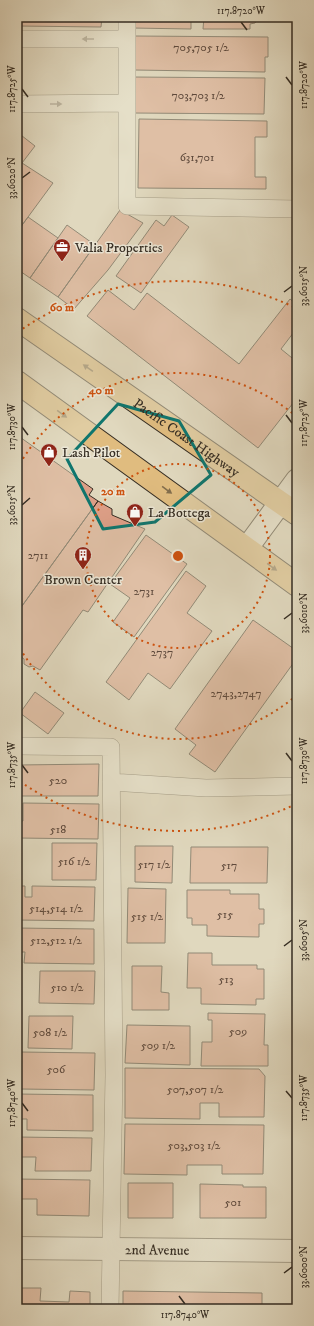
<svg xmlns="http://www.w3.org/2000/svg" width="314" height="1326" font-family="'IM FELL DW Pica',serif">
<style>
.building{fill:#dd9f87;stroke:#352d23}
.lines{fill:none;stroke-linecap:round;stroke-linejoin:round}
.lane-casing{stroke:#60584a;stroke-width:18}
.street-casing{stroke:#60584a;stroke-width:24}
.secondary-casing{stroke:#352d23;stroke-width:24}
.highway-casing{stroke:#352d23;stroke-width:24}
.lane{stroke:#ebe6d5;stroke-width:17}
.street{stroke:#ebe6d5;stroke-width:22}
.secondary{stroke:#ebe6d5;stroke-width:22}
.highway{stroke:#e0bc7f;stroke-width:22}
.oneway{fill:#908a7c}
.oneway2{fill:#826d4c}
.marked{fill:none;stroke:#0f766e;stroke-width:3;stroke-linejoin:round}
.ticks{fill:none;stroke:#352d23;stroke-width:1.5}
.ring{fill:none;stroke:#cd520f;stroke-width:2;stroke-dasharray:2 4}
.labels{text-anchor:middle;stroke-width:3;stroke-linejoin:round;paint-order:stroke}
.number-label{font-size:12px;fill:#5f4a3c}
.poi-label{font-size:14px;fill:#352d23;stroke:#ebe6d5;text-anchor:start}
.street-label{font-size:14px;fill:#352d23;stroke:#ebe6d5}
.centre{fill:#cd520f;stroke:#ebe6d5;stroke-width:2}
.ring-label{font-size:12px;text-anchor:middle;font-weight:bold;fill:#cd520f;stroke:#ebe6d5;stroke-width:3;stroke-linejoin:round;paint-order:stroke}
.neatline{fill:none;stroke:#352d23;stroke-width:1.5}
.ticks-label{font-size:10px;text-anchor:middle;fill:#352d23}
</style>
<rect width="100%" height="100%" fill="#e0d8be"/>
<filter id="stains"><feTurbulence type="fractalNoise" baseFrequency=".005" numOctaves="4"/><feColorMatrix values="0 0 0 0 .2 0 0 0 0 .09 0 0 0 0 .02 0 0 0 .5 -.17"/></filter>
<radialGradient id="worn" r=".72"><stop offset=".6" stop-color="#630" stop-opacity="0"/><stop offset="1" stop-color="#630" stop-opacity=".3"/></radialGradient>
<path class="building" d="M17 17H102L101 27 17 26Z
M132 17H191V29L132 28Z
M204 17H259L255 23 250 24V29H203Z
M135 36 268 37V57H265V72L134 70Z
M133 77 265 78 264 114 132 113Z
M139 119 267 121V137H255V177H266V189L138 188Z
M17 132 35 146 22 163 53 183 17 232Z
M120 210 143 223 108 270 74 309 58 297Z
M172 215 189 227 141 293 116 276 156 220 164 226Z
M28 217 58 238 30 278 17 269V232Z
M67 225 95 245 58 297 30 278Z
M108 290 134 310 147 293 239 364 290 299 297 305V328L281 349 297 362V398L258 448 87 316Z
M17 435 93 489 89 495 98 501 19 610 17 609Z
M98 501 112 509V515L145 529 88 612 83 610 40 670 33 666 29 667 24 664V659L20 656 19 658 17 657V627L19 624 17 623V613Z
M146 535 187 564 134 637 113 622 130 598 110 584Z
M186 571 206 586 187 613 212 631 170 689 148 673 129 700 106 682Z
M253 620 297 651V658L215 772 189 754 196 745 175 729Z
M35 692 64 713 48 734 20 713Z
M99 764 98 796H17V765Z
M23 803 99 804 98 839 17 838V821H23Z
M17 843H19L18 881H17Z
M52 843H97L96 880H52Z
M135 846H173L172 883 135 882Z
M191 847H268L267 883H190Z
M17 886H25V897H32V886L95 887 94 921 17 920Z
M128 888 166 889 165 943H127Z
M187 890H230V894H259V909H264V924H259V937L207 936V925H192V918H187Z
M17 928 94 929V964L24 963 25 952H17Z
M188 953H212V965H257V969H264V999H256V1005L201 1004V988H187Z
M132 966H162L161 992 169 993V1010H132Z
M40 971H95L94 1004 39 1003Z
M208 1013 265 1014 264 1045H268V1066H201L202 1042H212V1020H208Z
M29 1016H73L72 1049 28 1048Z
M127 1025 190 1026V1065L125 1063Z
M21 1052 95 1053 94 1090 20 1089V1074H17V1064H20Z
M125 1068 259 1069 265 1076 264 1117H219V1103H200V1119L125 1118Z
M17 1094 93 1095V1131L27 1130V1119H17Z
M125 1124 264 1125 263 1174H222V1165H187V1175L124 1174Z
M17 1137 92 1138 91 1171H35L36 1157H20L19 1169 17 1168Z
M17 1179 90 1180 89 1216 37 1215V1199H17Z
M128 1183H173V1218H128Z
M200 1184 243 1185V1187H266V1218H200Z
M17 1288H41L40 1301 69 1302 70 1291 90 1292V1309H17Z
M123 1291 262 1293V1309H123Z"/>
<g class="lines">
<g class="lane-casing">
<path id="lane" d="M127 17V206L297 209
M17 39H127
M17 104 127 103
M17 746 111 747 114 1075 110 1309
M111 782 206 788 297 786"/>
</g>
<g class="street-casing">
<g id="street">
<path id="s1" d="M17 1248 297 1251"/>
</g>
</g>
<g class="secondary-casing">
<path id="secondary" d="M247 548 297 480"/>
</g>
<g class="highway-casing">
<g id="highway">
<path id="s2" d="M17 319 297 514"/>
<path d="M17 382 297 585"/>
</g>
</g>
<use href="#lane" class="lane"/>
<use href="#street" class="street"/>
<use href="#secondary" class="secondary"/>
<use href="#highway" class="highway"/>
</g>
<defs><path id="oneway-solid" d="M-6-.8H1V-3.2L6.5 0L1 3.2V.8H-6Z"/></defs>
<g class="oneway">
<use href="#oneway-solid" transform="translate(88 39) rotate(-180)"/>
<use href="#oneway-solid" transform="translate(56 104)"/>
</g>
<g class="oneway2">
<use href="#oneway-solid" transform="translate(88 368) rotate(-145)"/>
<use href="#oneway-solid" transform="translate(62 414) rotate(36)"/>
<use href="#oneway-solid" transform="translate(167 490) rotate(36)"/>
<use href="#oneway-solid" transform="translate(272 567) rotate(36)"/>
</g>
<path d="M0 0H314V1326H0ZM118 404 179 421 211 475 155 522 103 529 67 459Z" fill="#e0d8be" fill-opacity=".55" fill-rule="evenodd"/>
<path class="marked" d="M118 404 179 421 211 475 155 522 103 529 67 459Z"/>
<path class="ticks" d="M241 22 247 30M286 77 292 85M22 89 28 97M22 178 30 172M284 292 292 286M286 415 292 423M22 427 28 435M22 505 30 498M284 619 292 613M286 753 292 761M22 765 28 773M284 946 292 940M286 1091 292 1098M22 1103 28 1111M284 1273 292 1267M179 1296 185 1304"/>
<g class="ring">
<circle cx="178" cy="556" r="92"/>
<path d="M297 695A183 183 0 0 1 17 643M17 469A183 183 0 0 1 297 417"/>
<path d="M296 804A275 275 0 0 1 18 780M18 332A275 275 0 0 1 296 308"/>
</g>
<defs>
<g id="office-pin" transform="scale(0.9)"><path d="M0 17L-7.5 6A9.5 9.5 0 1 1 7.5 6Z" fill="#8f2418" stroke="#ebe6d5"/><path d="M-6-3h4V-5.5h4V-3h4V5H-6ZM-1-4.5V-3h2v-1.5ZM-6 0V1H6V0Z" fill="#fff"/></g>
<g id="shop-pin" transform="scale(0.9)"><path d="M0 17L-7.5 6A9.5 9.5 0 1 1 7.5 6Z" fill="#8f2418" stroke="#ebe6d5"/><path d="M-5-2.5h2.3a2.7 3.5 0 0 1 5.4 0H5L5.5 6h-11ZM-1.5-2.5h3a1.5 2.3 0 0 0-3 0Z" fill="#fff"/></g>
<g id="building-pin" transform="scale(0.9)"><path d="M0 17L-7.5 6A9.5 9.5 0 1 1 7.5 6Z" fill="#8f2418" stroke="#ebe6d5"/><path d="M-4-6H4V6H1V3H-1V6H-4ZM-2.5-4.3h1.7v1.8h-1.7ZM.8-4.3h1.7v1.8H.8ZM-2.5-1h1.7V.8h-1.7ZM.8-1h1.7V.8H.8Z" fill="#fff"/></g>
</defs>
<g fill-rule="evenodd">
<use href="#office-pin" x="62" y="247"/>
<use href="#shop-pin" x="49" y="452"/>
<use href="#shop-pin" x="135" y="512"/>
<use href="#building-pin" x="83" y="555"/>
</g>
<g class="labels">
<g class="number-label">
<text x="201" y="51">705,705 1/2</text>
<text x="198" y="99">703,703 1/2</text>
<text x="197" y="161">631,701</text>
<text x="38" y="559">2711</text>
<text x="144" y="595">2731</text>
<text x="162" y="656">2737</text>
<text x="236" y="697">2743,2747</text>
<text x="58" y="784">520</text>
<text x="58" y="833">518</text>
<text x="74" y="865">516 1/2</text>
<text x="154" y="868">517 1/2</text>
<text x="229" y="869">517</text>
<text x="56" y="912">514,514 1/2</text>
<text x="225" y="918">515</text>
<text x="147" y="920">515 1/2</text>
<text x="56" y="944">512,512 1/2</text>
<text x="226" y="983">513</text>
<text x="67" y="991">510 1/2</text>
<text x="238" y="1035">509</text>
<text x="50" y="1036">508 1/2</text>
<text x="158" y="1049">509 1/2</text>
<text x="56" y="1073">506</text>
<text x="195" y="1093">507,507 1/2</text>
<text x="194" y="1149">503,503 1/2</text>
<text x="233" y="1206">501</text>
</g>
<g class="poi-label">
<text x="75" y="252">Valia Properties</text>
<text x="62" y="457">Lash Pilot</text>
<text x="148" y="517">La Bottega</text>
<text x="83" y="584" text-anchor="middle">Brown Center</text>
</g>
<g class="street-label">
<text dy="5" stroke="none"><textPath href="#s2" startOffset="207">Pacific Coast Highway</textPath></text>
<text dy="5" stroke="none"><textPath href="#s1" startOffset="140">2nd Avenue</textPath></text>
</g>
</g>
<circle cx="178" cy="556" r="6" class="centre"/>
<g class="ring-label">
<text x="62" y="311">60 m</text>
<text x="101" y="394">40 m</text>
<text x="113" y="495">20 m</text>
</g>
<rect width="314" height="1326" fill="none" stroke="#e0d8be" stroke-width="44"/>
<rect x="22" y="22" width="270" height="1282" class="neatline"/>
<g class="ticks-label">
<text x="241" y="14">117.8720°W</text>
<text transform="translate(303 85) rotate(-90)" y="4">117.8720°W</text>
<text transform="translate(11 89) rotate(-90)" y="4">117.8725°W</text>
<text transform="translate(11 178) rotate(-90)" y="4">33.6020°N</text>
<text transform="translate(303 286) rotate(-90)" y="4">33.6015°N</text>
<text transform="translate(303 423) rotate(-90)" y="4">117.8725°W</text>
<text transform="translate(11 427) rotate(-90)" y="4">117.8730°W</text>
<text transform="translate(11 505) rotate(-90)" y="4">33.6015°N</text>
<text transform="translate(303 613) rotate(-90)" y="4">33.6010°N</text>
<text transform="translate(303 761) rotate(-90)" y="4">117.8730°W</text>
<text transform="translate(11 765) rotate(-90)" y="4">117.8735°W</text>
<text transform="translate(303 940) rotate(-90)" y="4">33.6005°N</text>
<text transform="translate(303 1098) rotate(-90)" y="4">117.8735°W</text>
<text transform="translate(11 1103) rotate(-90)" y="4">117.8740°W</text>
<text transform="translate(303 1267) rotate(-90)" y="4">33.6000°N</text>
<text x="185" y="1318">117.8740°W</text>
</g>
<rect width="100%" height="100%" filter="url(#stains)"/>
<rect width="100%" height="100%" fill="url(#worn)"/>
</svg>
